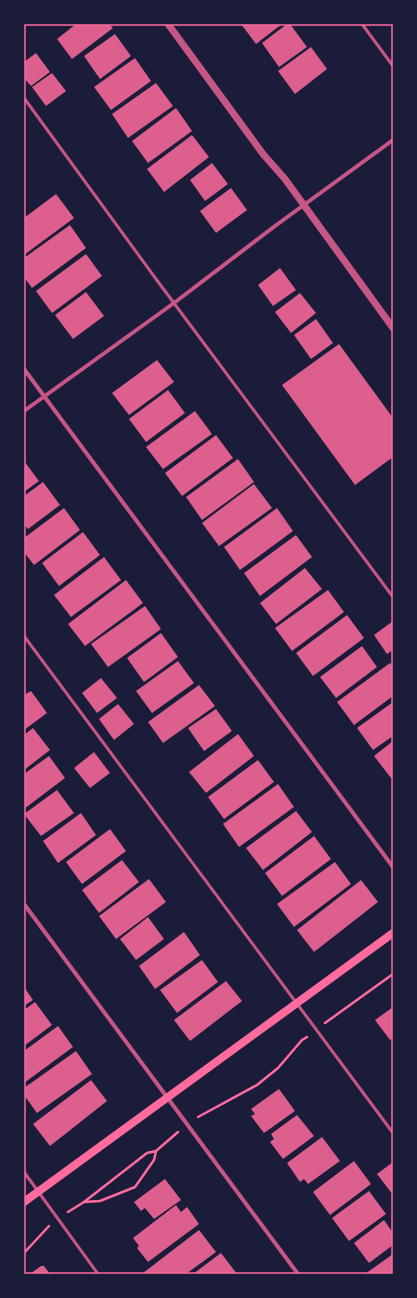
<svg xmlns="http://www.w3.org/2000/svg" width="417" height="1298" font-family="Manrope,sans-serif">
<style>
.building{fill:#dd5f8e}
.lines{fill:none;stroke-linecap:round;stroke-linejoin:round}
.path{stroke:#ff6b9d;stroke-width:2.5}
.service{stroke:#c65784;stroke-width:3}
.minor{stroke:#c65784;stroke-width:4}
.tertiary{stroke:#c65784;stroke-width:7}
.secondary{stroke:#ff6b9d;stroke-width:8}
.neatline{fill:none;stroke:#ff6b9d;stroke-width:1.5}
</style>
<rect width="100%" height="100%" fill="#1b1b3a"/>
<path class="building" d="M76 24H109L113 28 72 59 57 39Z
M241 24H282L256 44Z
M287 24H290L307 47 279 67 262 43Z
M115 34 131 56 100 79 84 56Z
M311 47 327 69 295 94 278 71Z
M36 53 50 72 31 86 24 78V62Z
M135 58 151 81 111 110 94 87Z
M52 73 66 91 46 106 32 87Z
M156 83 173 106 128 138 112 114Z
M176 108 192 131 148 163 132 141Z
M192 135 209 157 164 192 147 169Z
M212 163 228 184 205 201 190 180Z
M231 188 247 210 216 233 200 211Z
M56 194 74 218 24 255V218Z
M70 225 86 248 32 288 24 277V258Z
M86 254 102 276 52 313 36 291Z
M280 268 296 290 273 306 258 285Z
M86 292 104 316 73 339 55 315Z
M300 293 316 313 291 333 275 312Z
M316 319 333 343 311 359 294 335Z
M339 344 393 418V457L355 485 282 385Z
M157 360 174 382 129 415 112 393Z
M168 390 185 413 146 442 129 419Z
M195 411 212 434 163 469 146 447Z
M216 435 233 458 182 496 165 473Z
M238 459 254 482 202 520 186 497Z
M24 461 39 481 24 492Z
M43 482 60 505 28 529 24 524V496Z
M254 484 272 508 219 546 202 523Z
M64 508 80 530 34 565 24 552V538Z
M277 508 293 531 240 570 224 547Z
M83 532 100 555 59 586 42 563Z
M296 535 312 557 260 596 244 573Z
M104 557 121 580 71 617 54 595Z
M305 568 322 589 276 624 260 603Z
M126 580 143 603 85 646 68 624Z
M328 590 344 612 292 651 275 628Z
M145 606 161 629 108 667 91 644Z
M347 615 364 638 313 676 296 653Z
M393 621V650L387 654 374 635Z
M161 633 178 657 144 682 127 658Z
M362 646 377 667 336 698 320 677Z
M178 661 194 683 152 713 136 691Z
M390 663 393 666V696L354 725 337 702Z
M101 678 117 698 97 713 82 693Z
M199 685 215 706 163 743 148 722Z
M31 691 47 713 24 730V695Z
M393 702V736L373 750 357 728Z
M118 704 134 724 114 740 99 719Z
M216 709 232 731 204 751 188 728Z
M33 728 50 750 24 770V735Z
M238 734 254 756 206 793 189 772Z
M393 741V776L391 778 374 756Z
M94 752 110 773 90 788 74 768Z
M49 756 65 778 24 809V774Z
M258 760 274 782 224 819 208 797Z
M278 784 294 807 239 847 223 824Z
M57 790 74 813 41 836 24 814Z
M296 811 312 832 263 870 246 848Z
M81 813 96 835 58 863 43 841Z
M110 829 126 851 82 884 66 862Z
M314 836 331 859 282 896 265 873Z
M122 860 139 882 99 913 82 890Z
M335 862 351 884 294 927 277 904Z
M149 879 166 902 116 939 99 916Z
M361 880 378 902 314 952 297 930Z
M148 917 164 939 136 960 120 939Z
M184 932 200 955 155 989 139 966Z
M202 960 218 982 177 1013 160 990Z
M226 981 242 1001 190 1041 174 1020Z
M24 987 33 1000 24 1006Z
M35 1002 52 1025 24 1046V1010Z
M393 1007V1038L390 1040 375 1020Z
M58 1026 73 1047 24 1083V1051Z
M76 1051 92 1074 37 1113 24 1095V1088Z
M91 1080 107 1101 50 1146 33 1124Z
M279 1089 295 1111 264 1133 251 1116 255 1114 251 1109Z
M297 1115 314 1136 283 1159 270 1142 274 1139 271 1134Z
M322 1137 340 1161 308 1184 304 1179 300 1182 287 1163Z
M354 1161 371 1184 330 1215 313 1192Z
M393 1162V1195L377 1174Z
M165 1179 181 1200 154 1219 145 1208 141 1211 134 1202Z
M369 1191 386 1214 349 1241 332 1218Z
M176 1205 181 1212 187 1207 199 1224 148 1262 137 1248 139 1246 133 1238Z
M384 1220 393 1233V1245L369 1263 354 1243Z
M199 1230 216 1252 186 1274H144L143 1273Z
M221 1253 237 1274H193Z
M393 1254V1274H365Z
M41 1266H44L50 1274H30Z"/>
<g class="lines">
<path class="path" d="M325 1023 393 974
M198 1117 257 1085 278 1068 302 1040 307 1037
M84 1202 100 1201 135 1187 154 1160 156 1151
M68 1212 84 1202 147 1153 156 1151 178 1132
M24 1253 49 1226"/>
<path class="service" d="M362 24 393 66
M24 98 156 279 393 597
M24 636 393 1133
M24 1172 98 1274"/>
<path class="minor" d="M24 369 393 867
M24 411 174 303 275 226 393 140
M24 904 298 1274"/>
<path class="tertiary" d="M168 24 263 154 285 179 393 328"/>
<path class="secondary" d="M24 1202 393 933"/>
</g>
<rect width="417" height="1298" fill="none" stroke="#1b1b3a" stroke-width="50"/>
<rect x="25" y="25" width="367" height="1248" class="neatline"/>
</svg>
